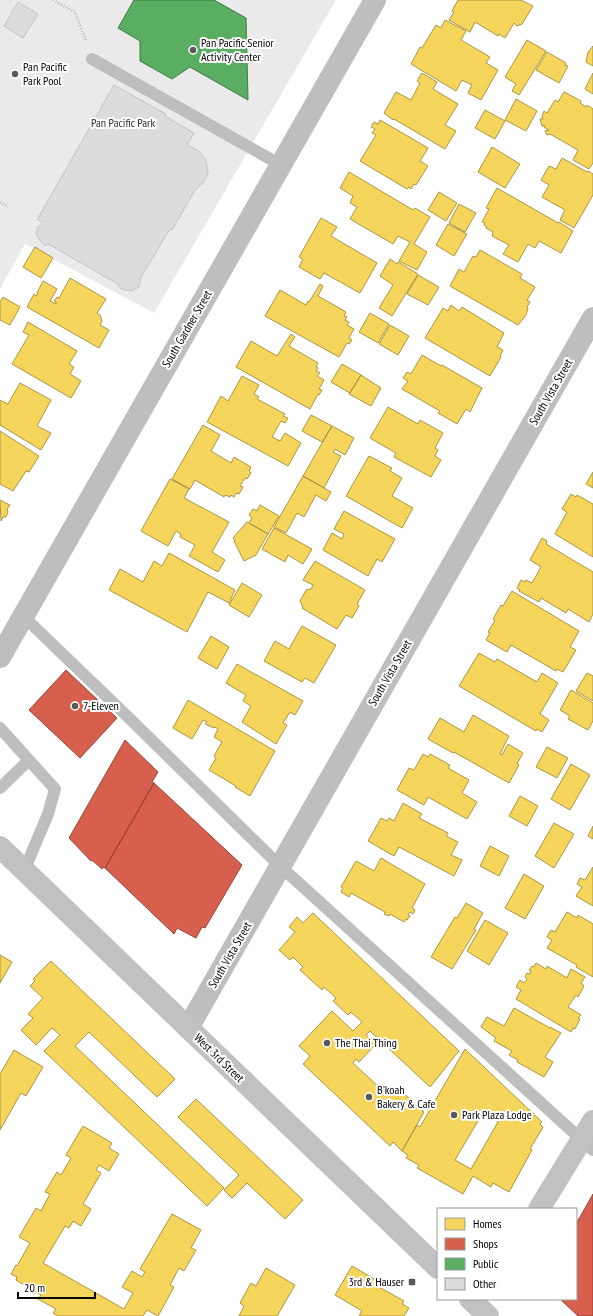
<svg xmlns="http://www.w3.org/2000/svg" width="593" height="1316" font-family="'PT Sans Narrow',sans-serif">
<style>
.green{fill:#eaeaea}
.homes{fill:#f6d55c;stroke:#ac9540;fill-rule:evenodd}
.shops{fill:#d6604d;stroke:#964336}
.public{fill:#5aae61;stroke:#3f7a44}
.building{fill:#dcdcdc;stroke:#c5c5c5}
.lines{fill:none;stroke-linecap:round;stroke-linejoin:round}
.path{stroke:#b8b8b8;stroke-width:2.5;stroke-dasharray:1 2;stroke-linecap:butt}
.lane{stroke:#bebebe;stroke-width:12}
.street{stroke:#bebebe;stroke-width:22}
.secondary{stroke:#c1c1c1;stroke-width:22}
.poi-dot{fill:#595959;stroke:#fff;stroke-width:1.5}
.labels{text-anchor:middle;stroke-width:4;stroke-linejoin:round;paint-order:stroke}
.poi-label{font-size:12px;fill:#000;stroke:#fff;text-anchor:start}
.park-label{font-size:12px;fill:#2f2f2f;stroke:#fff}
.street-label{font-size:12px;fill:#000;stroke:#fff}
</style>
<rect width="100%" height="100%" fill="#fff"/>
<path class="green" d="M0 0H336L154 313 25 244 0 289Z"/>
<path class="homes" d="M458 0H521L533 6 522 24 517 26 514 23 505 38 499 34 498 36 475 22 470 32 449 20 454 12 452 11Z
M445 20 466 31 461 40 490 57 486 63 498 70 481 100 468 93 472 85 462 80 456 91 411 64 420 47 422 48 436 25 441 28Z
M527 40 546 51 519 95 512 91 516 84 505 77Z
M593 46V66L586 62 588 52Z
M547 52 566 63 565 65 568 66 559 83 536 70Z
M422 73 437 82 433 89 458 104 445 125 456 131 445 149 394 119 393 120 384 113 396 92 411 100 420 83 417 81Z
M593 73V94L585 89Z
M564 92 581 101 580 103 586 107 587 105 593 109V163L589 169 573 160 578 150 550 134 547 135 545 131 549 130 544 127V125L542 126 540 119H543L542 116 544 111 547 113 555 100 558 102Z
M516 99 537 111 526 131 505 120Z
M485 110 505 121 495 139 475 128Z
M380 120 428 148 420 161 428 166 416 185 414 184 411 189 409 187 407 189 360 161 376 135 372 133 375 129 371 127 374 122 378 124Z
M492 147 520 164 505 188 478 172Z
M562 158 587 172 588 171 593 174V195L574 228 560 220 565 210 542 197 549 185 541 180 549 166 556 169Z
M349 172 413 210 415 208 430 217 414 244 427 252 417 270 399 261 410 242 398 236 393 244 350 219 357 207 350 203 353 196 340 188Z
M497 188 558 223 559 222 573 231 561 253 539 241 535 248 528 244 518 262 503 254 509 245 492 236 493 232 486 228 487 227 484 225 485 223 482 222 489 209 486 208Z
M439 192 457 203 446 221 428 210Z
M459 204 476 213 465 232 449 223Z
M321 218 337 227 331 236 377 263 360 293 324 273 320 279 299 267 303 259 299 257Z
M448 224 467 234 454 256 436 245Z
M35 247 53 258 41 278 23 267Z
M480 250 522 274 520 278 535 287 527 300 530 302 527 307 528 308 526 315 518 325 450 286 459 269 464 272 473 256 476 257Z
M390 259 397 264 398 262 418 274 392 316 379 308 393 285 380 276Z
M418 275 439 287 428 305 407 294Z
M70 278 106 299 97 313 100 315 102 321 100 325 109 330 99 348 27 307 34 294 36 296 38 293H37L43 281 57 289 50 301 56 304V302L54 301 57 297 59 298Z
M320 284 323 286 318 296 346 312 344 316 347 317 345 320 349 322 347 325 354 329 349 338 352 340 349 344 347 343 339 357 265 316 280 290 306 305 308 301 309 302Z
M3 297 20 307 10 325 0 320V302Z
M451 305 459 311 462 307 504 333 497 347 503 350 500 356 501 357 490 376 425 338 443 308 448 311Z
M370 313 389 324 378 343 359 332Z
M28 322 77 351 69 364 74 367 70 374 81 381 71 398 12 364 29 335 23 332Z
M390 325 409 336 398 355 379 344Z
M291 334 295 337 289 346 318 363 316 367 318 368 316 371 320 373 317 376 324 380 319 389 322 390 319 395 318 394 310 409 236 367 251 341 277 356Z
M422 355 441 366 442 365 482 388 470 412 466 409 457 424 438 413 440 411 402 389 408 381 403 378 407 372 411 374Z
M342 364 361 375 350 393 331 382Z
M361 375 381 388 371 406 349 394Z
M242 376 259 385 254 394 259 397 257 399 285 414 283 416 288 418 285 423 281 421 272 437 280 441 285 433 301 443 288 466 207 422 221 396 228 401Z
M20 383 51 400 37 426 51 433 41 450 0 425V400L8 404Z
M388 407 418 424 420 420 443 433 435 448 438 450 435 456 441 460 431 477 394 457 396 453 370 438Z
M311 415 332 426 322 442 302 431Z
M203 425 220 435 211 451 231 463 234 457 251 467 249 471 251 473 247 479 245 478 240 486 243 487 239 494 236 493 234 497 231 495 230 497 225 495 224 497 195 480 190 489 172 479Z
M332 426 354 438 345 455 335 449 333 452 341 456 324 488 303 476Z
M0 431 39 456 29 472 26 471 13 491 0 484Z
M369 456 392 468 390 471 402 478 392 496 413 508 402 528 346 496Z
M593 472V488L586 484Z
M303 476 331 492 326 501 316 495 304 517 297 513 286 533 274 527Z
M170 479 189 489 184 498 229 522 212 552 225 560 218 572 189 556 195 545 180 537 181 534 176 531 168 546 141 531Z
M571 494 576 497 577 495 593 504V557L555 534 567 512 562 509Z
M0 500 10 505 7 509 8 512 6 517H3L1 521Z
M260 505 279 516 268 534 249 523 252 518 249 515 253 509 257 511Z
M344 511 395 539 382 562 377 559 368 576 323 550 332 533 342 539 344 534 334 529Z
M247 522 268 534 256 555 244 561 234 541 235 540 233 538Z
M274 528 312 549 303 564 288 555 285 562 262 549Z
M542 538 547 541 546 544 593 572V614L589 622 568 609 566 613 541 598 539 602 519 591 520 590 517 588 521 580 525 582 526 580 532 583 541 567 530 560Z
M169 553 235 590 229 603 208 592 187 632 109 590 120 569 143 582 154 561 162 566Z
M315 561 365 590 357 604 359 606 352 618 346 615 337 629 302 608 303 607 300 601 306 590 311 589 313 585 303 580Z
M242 583 262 595 249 617 229 605Z
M512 591 579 631 570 647 576 650 563 672 557 669 556 671 511 645 507 652 486 640 490 633 488 632 495 620 493 619 501 605 503 606Z
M302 626 336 645 314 683 305 678 302 682 264 661 275 641 289 649Z
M211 636 229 647 217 669 198 658Z
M479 653 495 662 497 659 537 682 542 673 558 683 540 714 549 720 542 732 537 729 536 731 459 686Z
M237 664 303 701 295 715 290 712 283 723 287 725 276 744 242 722 251 706 243 701 246 695 226 683Z
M587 673 593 676V701L576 691Z
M571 690 593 703V721L588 730 568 719 570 716 560 710Z
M188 700 275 751 250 796 235 787 236 786 209 770 216 758 214 756 222 742 214 737 218 729 215 727 214 728 205 724 207 722 203 720 192 739 173 728Z
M473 715 509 736 500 754 502 755 508 744 523 753 517 764 519 765 509 783 454 752 453 753 428 739 440 718 464 732Z
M547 747 568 758 557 778 536 767Z
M423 754 428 757 430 754 450 765 448 768 469 780 462 793 477 802 467 819 428 797 424 805 397 790 409 768 414 770Z
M571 764 590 775 570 810 551 799Z
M520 796 538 806 527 826 509 816Z
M403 803 422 814 419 818 448 833 446 836 458 842 451 855 462 860 454 876 399 847 394 856 368 841 381 818 387 821 389 818 394 821Z
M554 823 574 834 554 868 535 856Z
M593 826V839L588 836Z
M490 846 509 856 499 876 480 866Z
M381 858 425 884 412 908 415 910 413 914 410 912 408 915 410 916 407 920 406 919 404 922 390 914 389 916 384 914 385 912 351 893 349 897 341 892 343 888 341 887 356 861 374 871Z
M593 867V906L576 896 582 887 577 884 580 878 585 880Z
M524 874 544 886 525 919 505 908Z
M466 903 483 913 474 929 476 930 452 969 431 957 455 917 457 918Z
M567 912 577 918 578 915 593 924V977L576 967 577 965 547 948 552 940 547 937 551 930 555 932Z
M313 913 459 1051 430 1087 370 1031 366 1035 376 1044 359 1062 356 1059 353 1063 380 1088 384 1084 394 1091 400 1090 424 1112 402 1151 393 1142 390 1146 303 1064 310 1056 299 1046 332 1011 353 1031 362 1022 351 1012 348 1015 333 1001 336 998 324 987 322 990 300 970 303 967 293 957 290 960 279 950 295 932 289 927 297 917 303 923Z
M485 920 508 933 489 965 467 951Z
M0 955 12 962 0 983Z
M51 961 175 1079 157 1097 89 1032 75 1046 224 1188 207 1206 44 1051 60 1035 52 1028 36 1045 21 1030 33 1018 28 1014 43 998 30 986 35 981 33 979Z
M536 963 546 969 547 966 567 978 571 969 585 977 581 983 584 986 578 997 576 995 568 1007 581 1015 578 1018 580 1019 575 1029 573 1028 571 1032 516 999 521 990 516 987 520 980 524 983 527 979 525 977 527 973 530 974 531 971 529 970 532 966 534 967Z
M514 1008 550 1028V1027L561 1033 545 1057 553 1062 544 1077 517 1062 518 1060 509 1055 512 1051 494 1041 496 1038 481 1027 487 1017 504 1026Z
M465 1049 542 1122 540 1124 543 1127 530 1149 532 1150 509 1192 493 1183 491 1187 473 1176 463 1194 417 1168 419 1165 406 1158 408 1155 402 1151 417 1125 420 1127ZM485 1109 498 1122 471 1169 455 1160Z
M14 1050 43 1067 26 1096 21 1093 0 1130V1074Z
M196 1099 303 1200 285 1219 247 1183 232 1198 224 1190 239 1175 178 1117Z
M83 1126 112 1143 109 1148 119 1154 109 1171 99 1165 96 1170 101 1173 83 1204 91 1209 81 1226 73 1221 69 1228 65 1226 43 1263 124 1309 133 1293 122 1287 132 1271 142 1277 145 1272 140 1269 172 1214 201 1230 191 1248 196 1250 184 1271 179 1268 170 1285 174 1287 158 1316 147 1310 143 1316H58L53 1313 56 1309 38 1299 41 1295 16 1280 17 1277 11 1274 16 1265 17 1266 30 1243 19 1237 36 1208 41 1211 50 1194 45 1192 57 1172 61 1175 71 1158 66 1155Z
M352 1266 381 1283 379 1287 404 1301 402 1304 409 1308 404 1316H359L362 1311 335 1295Z
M266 1268 295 1285 277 1316H239L244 1306 240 1303 251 1283 256 1286Z"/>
<path class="shops" d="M66 670 117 718 80 758 29 710Z
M125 740 158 772 152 782 154 783 105 868 103 867 102 869 92 860 91 861 69 838Z
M154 783 242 865 205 928 202 927 196 938 177 928 174 934 105 868Z
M593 1194V1316H578L560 1299H576V1224Z"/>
<path class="public" d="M134 0H214L246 18 248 100 190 67 172 79 140 61V41L118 28Z"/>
<path class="building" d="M18 2 38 14 23 38 4 26Z
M114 85 166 114 165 116 194 133 187 145 199 151 205 159 207 165 208 173 203 183 195 190 172 230 170 229 141 277 139 287 131 291 121 289 118 284 50 245H44L41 242 36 234 38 227 43 222 37 220Z"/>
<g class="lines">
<path class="path" d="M53 0 75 12 86 41
M0 202 8 207"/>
<path class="lane" d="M92 59 281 165
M23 616 128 717 280 866 593 1150
M0 728 55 789 48 814 24 871
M0 788 29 760"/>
<path class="street" d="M0 657 375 0
M188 1028 593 318"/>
<path class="secondary" d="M0 847 438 1268
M539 1209 593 1121
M470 1299 488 1316"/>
</g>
<g class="poi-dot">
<circle cx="193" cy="50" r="4"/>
<circle cx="15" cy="74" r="4"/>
<circle cx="75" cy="706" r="4"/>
<circle cx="327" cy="1043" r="4"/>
<circle cx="369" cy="1097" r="4"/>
<circle cx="454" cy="1115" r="4"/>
<rect x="408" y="1278" width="8" height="8" rx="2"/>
</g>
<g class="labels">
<g class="poi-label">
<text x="201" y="47">Pan Pacific Senior<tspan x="201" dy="14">Activity Center</tspan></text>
<text x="23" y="71">Pan Pacific<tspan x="23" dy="14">Park Pool</tspan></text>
<text x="83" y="710">7-Eleven</text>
<text x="335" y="1047">The Thai Thing</text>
<text x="377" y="1094">B'koah<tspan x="377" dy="14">Bakery &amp; Cafe</tspan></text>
<text x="462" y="1119">Park Plaza Lodge</text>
<text x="404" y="1286" text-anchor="end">3rd &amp; Hauser</text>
</g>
<g class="park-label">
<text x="123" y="127">Pan Pacific Park</text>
</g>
<g class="street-label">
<text transform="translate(187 329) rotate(-60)" y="4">South Gardner Street</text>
<text transform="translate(551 392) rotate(-60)" y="4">South Vista Street</text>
<text transform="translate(390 673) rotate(-60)" y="4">South Vista Street</text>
<text transform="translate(230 955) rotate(-60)" y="4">South Vista Street</text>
<text transform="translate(219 1058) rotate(44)" y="4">West 3rd Street</text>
</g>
</g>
<rect x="437" y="1208" width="140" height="92" fill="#ffffff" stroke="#999999"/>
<rect x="445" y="1218" width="20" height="12" fill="#f6d55c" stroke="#999999"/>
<text x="473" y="1228" font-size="12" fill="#000000">Homes</text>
<rect x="445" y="1238" width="20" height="12" fill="#d6604d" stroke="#999999"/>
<text x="473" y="1248" font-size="12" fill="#000000">Shops</text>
<rect x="445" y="1258" width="20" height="12" fill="#5aae61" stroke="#999999"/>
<text x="473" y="1268" font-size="12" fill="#000000">Public</text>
<rect x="445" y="1278" width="20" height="12" fill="#dcdcdc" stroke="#999999"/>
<text x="473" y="1288" font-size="12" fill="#000000">Other</text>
<path d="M18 1292v6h77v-6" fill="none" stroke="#000000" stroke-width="2"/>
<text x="24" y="1292" font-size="12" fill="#000000" stroke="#ffffff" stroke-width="3" paint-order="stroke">20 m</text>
</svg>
